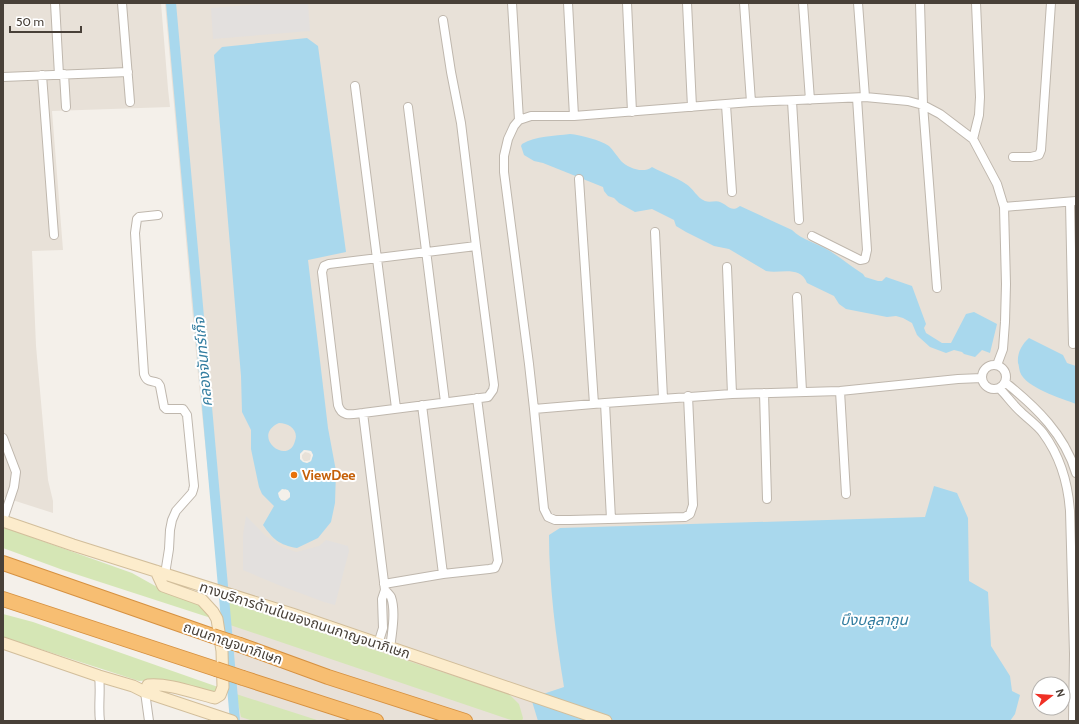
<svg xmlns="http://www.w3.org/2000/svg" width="1079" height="724" font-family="Cabin,'Noto Sans Thai',sans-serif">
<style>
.residential{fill:#e8e1d8;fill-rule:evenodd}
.green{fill:#d5e6b5}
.parking{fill:#e3e0de}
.water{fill:#a9d8ed;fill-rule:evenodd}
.pier{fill:#f4f0ea;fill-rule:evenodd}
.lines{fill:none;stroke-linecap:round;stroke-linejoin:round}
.canal{stroke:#a9d8ed;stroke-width:10}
.minor-casing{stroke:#bfb7ad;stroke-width:10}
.secondary-casing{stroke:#d2be9b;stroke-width:13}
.motorway-casing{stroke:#d69141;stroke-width:16}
.minor{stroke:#fff;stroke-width:8}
.secondary{stroke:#fceccc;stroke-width:11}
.motorway{stroke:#f7be72;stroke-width:14}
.motorway-bridge-casing{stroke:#d69141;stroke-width:16;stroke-linecap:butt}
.motorway-bridge{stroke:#f7be72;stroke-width:14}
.food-dot{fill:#e8710a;stroke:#fff;stroke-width:1.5}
.labels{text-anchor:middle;stroke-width:4;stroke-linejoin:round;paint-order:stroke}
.food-label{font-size:14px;font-weight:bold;fill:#c56008;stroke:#fff;text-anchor:start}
.street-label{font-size:14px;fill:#484038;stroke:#fff}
.water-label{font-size:15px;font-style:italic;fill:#317c9f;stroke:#fff}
</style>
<rect width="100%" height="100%" fill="#f4f0ea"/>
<path class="residential" d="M3 3H161L168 89 170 107 52 111 63 250 32 251 36 346 48 480 53 501V513L3 497Z
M165 3H1076V721H234L198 375ZM1039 684H1063V708H1039Z"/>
<path class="green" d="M3 527 132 573 166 592 202 605 211 618 63 570 3 548Z
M228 602 509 694 519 704 523 718 522 721H514L230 625Z
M3 614 33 622 218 687 213 695 152 680 139 681 3 637Z
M236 694 320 721H253L241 717Z"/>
<path class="parking" d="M276 3H308L310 31 213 39 211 8Z
M246 516 266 536 282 547 296 552 319 546 326 540 348 546 349 551 335 605 324 602 276 584 243 570V535Z"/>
<path class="water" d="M307 38 318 46 346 252 308 260 328 428 336 471 335 503 331 522 318 538 297 548C279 545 273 539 263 525L274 506 262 494 259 487 251 449V430L242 412 241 376 214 55 222 47ZM279 423C289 423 299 430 295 441 288 467 250 436 279 423ZM304 450 311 451 313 455 311 461 307 463 300 459V454ZM286 489 290 497 287 500 279 497V493Z
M570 134C581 135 600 140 609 146 613 150 617 156 621 161 628 168 643 174 652 167 663 173 676 177 686 184 693 188 697 198 705 201 710 203 716 200 720 202 728 205 731 213 740 206L792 230C802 240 817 243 830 251 841 258 852 267 863 274L865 277 878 281H882L886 277 912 286 926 324 924 328 926 333 942 343H951L966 314 974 312 997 324 990 353 982 350 975 357 964 354 962 352 954 350 946 353 930 347 920 338 917 335 912 323 903 318 896 316 887 317 846 309 839 304 834 296 807 283C800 265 780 274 766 271L729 249 714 246 686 232 676 226 674 220 652 209 635 212 619 203 614 198 608 196 604 191 603 187 543 163 534 161 524 155 521 146 522 144C536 136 554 136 570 134Z
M1029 338 1063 355 1067 363 1076 366V404C1061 398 1026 388 1020 372 1019 369 1019 365 1018 363 1017 353 1022 344 1029 338Z
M934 486 957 493 968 518 969 581 988 592 991 646 1010 676 1012 691 1020 695 1015 714 1010 721H538L531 698 564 687C556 637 549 586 549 535L560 528 925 517Z"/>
<path class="pier" d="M304 450 311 451 313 455 311 461 307 463 303 462 300 459V454ZM305 452 309 453 311 455 310 460 307 461H304L302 458V455Z
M282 489 288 490 290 493V497L285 501 281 500 279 497 278 493Z"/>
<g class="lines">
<path class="canal" d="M171 3 235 721"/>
<g class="minor-casing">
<path id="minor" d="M55 3 59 75
M122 3 130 102
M512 3 519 120
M568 3 574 116
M627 3 632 112
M687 3 692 107
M744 3 751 102
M803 3 810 100
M858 3 865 97
M920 3 923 105 937 288
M443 20 451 72 461 123 476 246 494 385 493 390 488 397 363 413C352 414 342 418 338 405L322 272 324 266 329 264 476 246
M64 74 66 107
M42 75 54 235
M3 77 128 72
M355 86 396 408
M792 101 799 220
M726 105 732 192
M408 107 445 402
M973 139 979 115 980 97 976 3
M1013 157H1031L1039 155 1041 150 1051 3
M579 179 594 404
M1070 202 1073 344
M1004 207 1076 201
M158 215 139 217 137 219 135 233 144 374C147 383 151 380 158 383L160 386 164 407 166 409H183L187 415 194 486 193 490 192 493 176 511 172 520 170 530 169 549 165 574
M655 232 663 398
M812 236 860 260 865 259 867 250 857 98
M727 267 732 394
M797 297 802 391
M982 377a12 12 0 1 1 24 0a12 12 0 1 1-24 0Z
M982 378 958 379 840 391 732 394 605 403 534 409 529 364 504 172V156L508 139 514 126 519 120 531 116H574L751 102 865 97 908 101 923 105 940 114 973 139 997 184 1004 207 1006 284 1005 322 1003 349 997 365
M1006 383C1036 407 1065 435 1076 473
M1000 389C1007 396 1013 405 1021 412 1028 419 1037 425 1043 433 1060 456 1068 483 1070 511L1074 654 1073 721
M840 391 846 494
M764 393 767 499
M605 403 611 519
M422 405 443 574
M534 409 544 509 548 517 555 520H570L685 517 690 514 693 505 688 396
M363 413 385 590 382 599 383 628 378 644
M3 438 16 472 14 487 3 520
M384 584 443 574 489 569 495 568 498 561 477 398
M385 590C387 592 390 595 391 597 396 611 392 633 390 648
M99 676C101 691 98 706 100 721
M145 692 149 721"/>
</g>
<g class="secondary-casing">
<path id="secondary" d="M3 521 73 545 292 614 606 721
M3 643 99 676 133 686 145 692 232 721
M145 692 148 685C169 683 194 693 215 698L220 695 223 687 222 651 217 619 213 612 202 600 163 586 156 571"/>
</g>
<g class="motorway-casing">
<path id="motorway" d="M3 563 213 636
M3 599 216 669
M240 645 328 677 465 721
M243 678 376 721"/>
</g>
<use href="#minor" class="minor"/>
<use href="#secondary" class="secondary"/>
<use href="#motorway" class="motorway"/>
<g class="motorway-bridge-casing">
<path id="motorway-bridge" d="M213 636 240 645
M216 669 243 678"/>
</g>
<use href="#motorway-bridge" class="motorway-bridge"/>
</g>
<circle class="food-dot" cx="294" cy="475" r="4"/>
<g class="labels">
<g class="food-label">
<text x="302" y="480">ViewDee</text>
</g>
<g class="street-label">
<text transform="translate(305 620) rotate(18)" y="5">ทางบริการด้านในของถนนกาญจนาภิเษก</text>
<text transform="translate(233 643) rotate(19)" y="5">ถนนกาญจนาภิเษก</text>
</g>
<g class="water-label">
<text transform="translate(203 362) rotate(-95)" y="5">คลองจันทร์เก็จ</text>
<text x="874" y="625">บึงบลูลากูน</text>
</g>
</g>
<rect width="1079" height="724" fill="none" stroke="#484038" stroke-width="8"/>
<g transform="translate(1051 696) rotate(73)"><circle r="19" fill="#ffffff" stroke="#b6b3af"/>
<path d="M0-3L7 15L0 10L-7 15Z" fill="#f03025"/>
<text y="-6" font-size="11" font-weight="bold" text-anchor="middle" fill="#484038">N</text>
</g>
<path d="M10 26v6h71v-6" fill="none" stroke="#484038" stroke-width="2"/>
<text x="16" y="26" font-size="12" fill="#484038" stroke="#ffffff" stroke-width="3" paint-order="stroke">50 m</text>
</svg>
